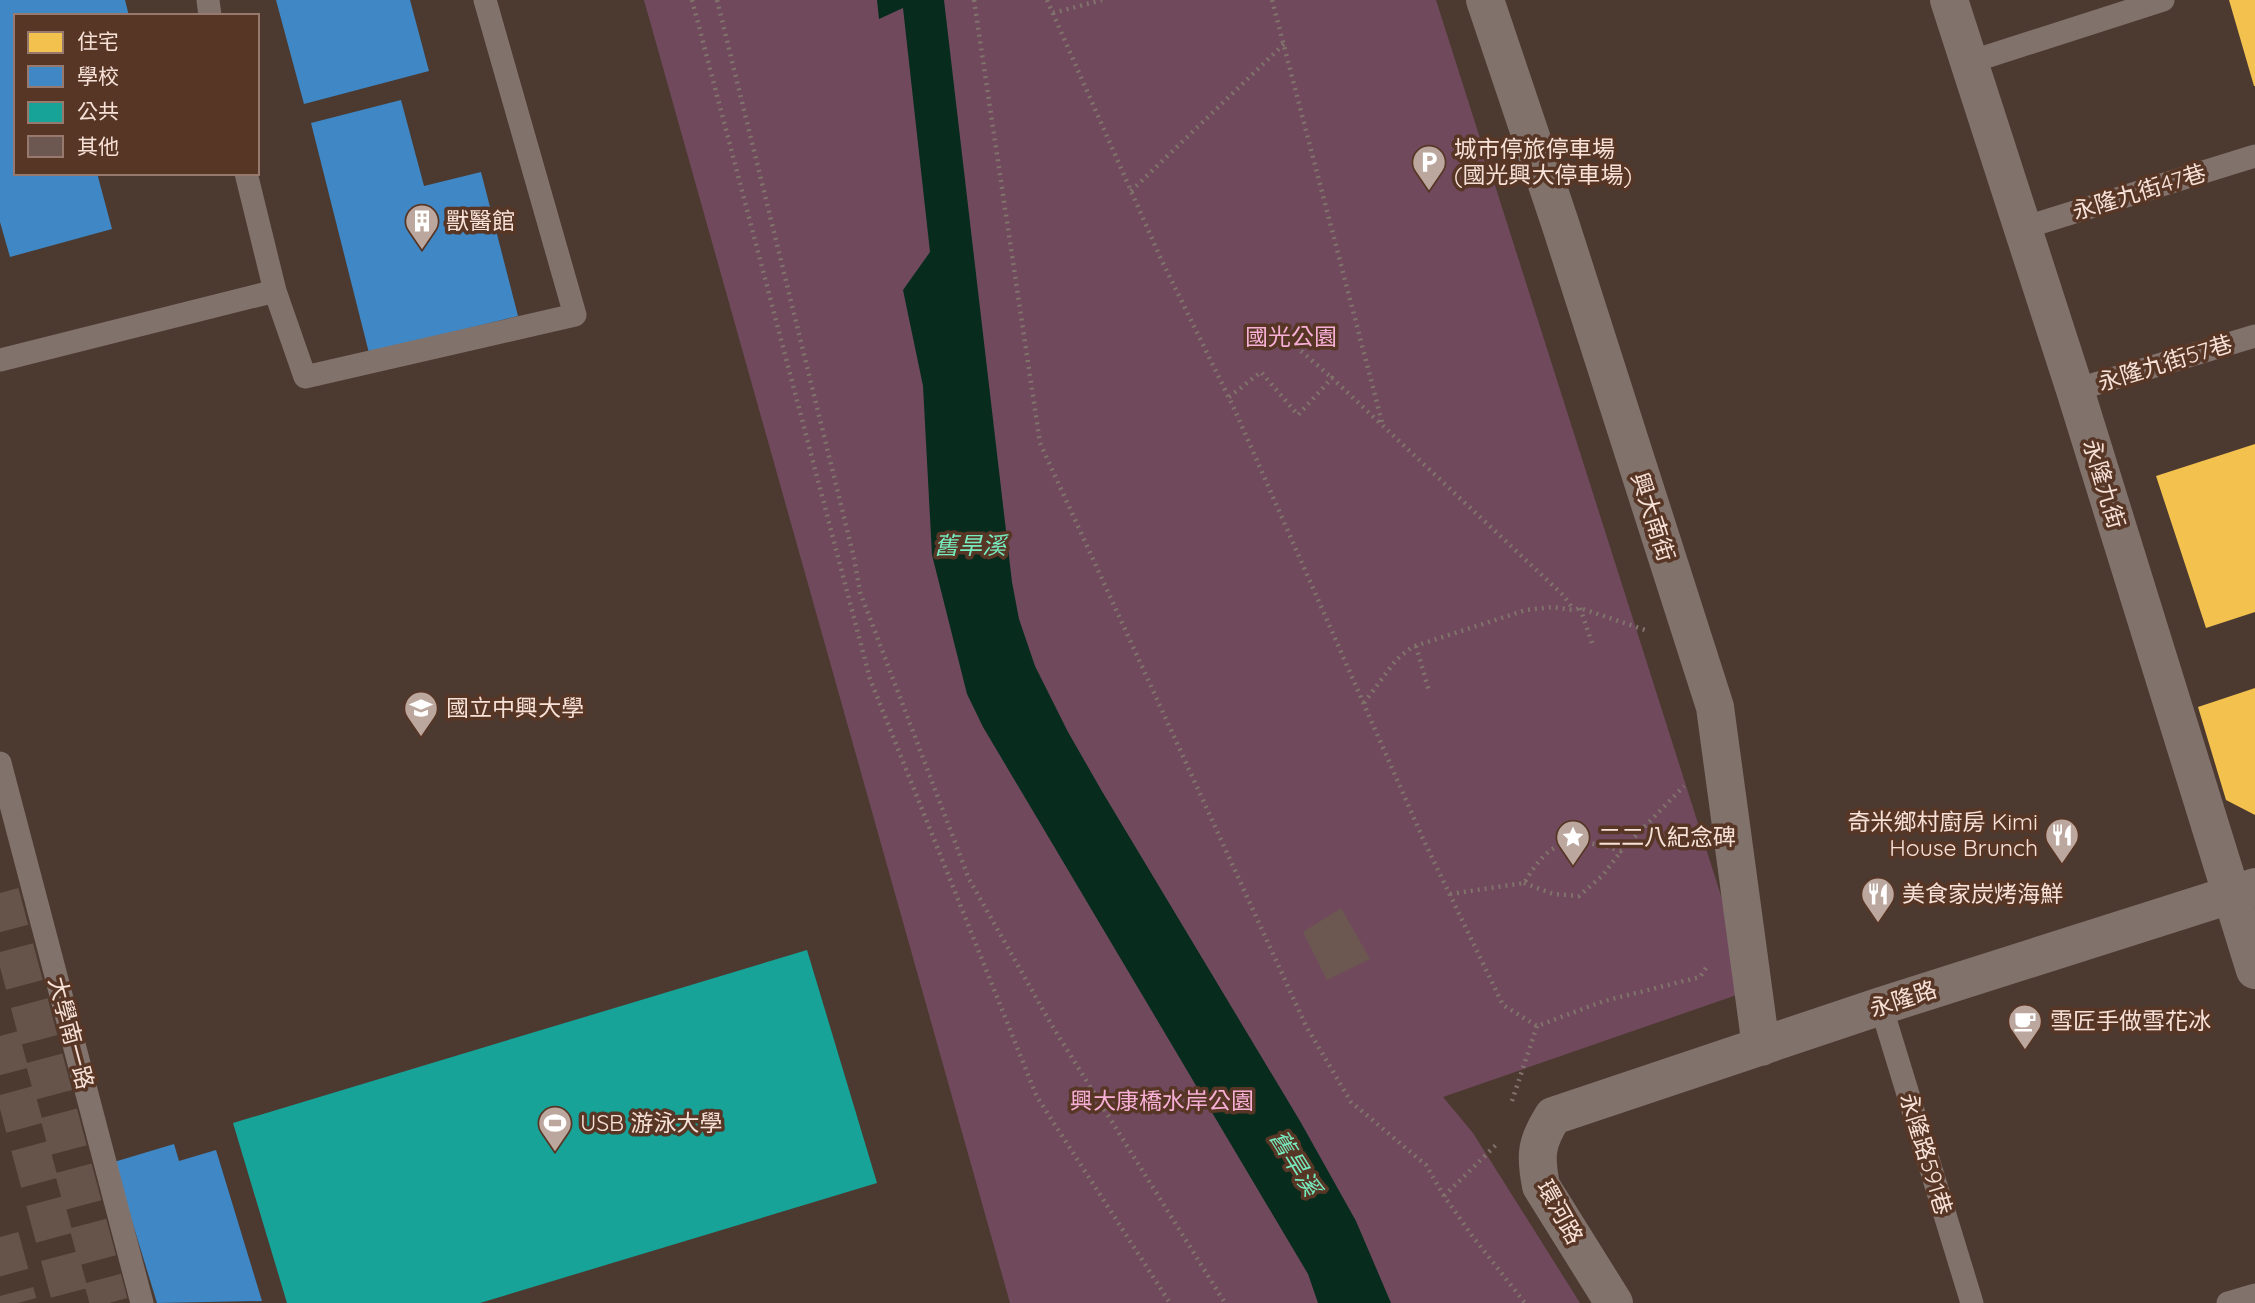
<svg xmlns="http://www.w3.org/2000/svg" width="2255" height="1303" font-family="Quicksand,'Noto Sans TC',sans-serif">
<style>
.green{fill:#704a5c}
.water{fill:#072c1e}
.homes{fill:#f2c14e}
.schools{fill:#3f88c5}
.public{fill:#17a398}
.building{fill:#6c5751}
.lines{fill:none;stroke-linecap:round;stroke-linejoin:round}
.primary-tunnel{stroke:#66534a;stroke-width:38;stroke-dasharray:38 19;stroke-linecap:butt}
.path{stroke:#81736c;stroke-width:4.5;stroke-dasharray:2 5;stroke-linecap:butt}
.service{stroke:#81726c;stroke-width:23}
.minor{stroke:#81726c;stroke-width:38}
.labels{text-anchor:middle;stroke-width:7;stroke-linejoin:round;paint-order:stroke}
.poi-label{font-size:23px;fill:#f7e1d7;stroke:#573626;text-anchor:start}
.street-label{font-size:23px;fill:#f7e1d7;stroke:#573626}
.park-label{font-size:23px;fill:#f8afd6;stroke:#573626}
.water-label{font-size:24px;font-style:italic;fill:#77eabe;stroke:#573626}
</style>
<rect width="100%" height="100%" fill="#4c3a31"/>
<path class="green" d="M644 0H1436L1751 990 1443 1097 1473 1133 1580 1303H1010Z"/>
<path class="water" d="M877 0H944L1012 582 1019 619 1035 666 1068 732 1103 793 1300 1121 1356 1221 1391 1303H1318L1308 1274 983 727 967 694 932 555 923 386 903 290 930 252 903 8 879 19Z"/>
<path class="homes" d="M2229 0H2255V86H2254Z
M2255 444V612L2206 628 2156 476Z
M2255 688V815L2226 800 2198 707Z"/>
<path class="schools" d="M0 0H125L129 16H16V173H97L112 229 10 257 0 222Z
M276 0H410L429 71 304 104Z
M401 100 424 186 481 172 518 316 369 353 311 123Z
M174 1144 179 1161 216 1150 262 1301 157 1303 114 1162Z"/>
<path class="public" d="M807 950 877 1183 480 1303H287L233 1123Z"/>
<path class="building" d="M1341 908 1370 959 1327 980 1303 932Z"/>
<g class="lines">
<path class="primary-tunnel" d="M0 893 109 1303
M0 1036 72 1303
M0 1237 18 1303"/>
<path class="path" d="M692 0 870 679 1037 1097 1170 1303
M717 0 854 558 860 592 969 879 1051 1024 1225 1303
M974 0 1040 443 1306 1026 1351 1102 1426 1165 1444 1196 1473 1237 1525 1303
M1047 0 1161 259 1233 406 1424 841 1503 1005 1537 1026 1604 1001 1700 977 1708 965
M1272 0 1383 426
M1053 13 1102 0
M1131 191 1284 44
M1301 351 1332 378
M1229 397 1261 372 1298 415 1332 378 1563 595 1574 610
M1580 608 1593 646
M1416 646 1429 691
M1364 703 1396 660 1412 647 1526 610 1552 607 1574 610 1580 608 1648 631
M1524 883 1553 894 1579 896 1603 875 1621 851
M1450 894 1524 883C1552 836 1571 836 1621 851L1684 786
M1512 1101 1537 1026
M1444 1196 1498 1143"/>
<path class="service" d="M208 0 210 16
M1970 62 2163 0
M246 173 275 291 305 377 575 315 485 0
M2023 228 2255 156
M0 360 275 291
M2075 390 2255 336
M0 763 142 1303
M1881 1006 1972 1303
M2228 1303 2255 1295"/>
<path class="minor" d="M1485 0 1560 223 1715 707 1761 1047
M1949 0 2075 390 2255 970
M1614 1303 1541 1186C1535 1155 1536 1143 1553 1116L1881 1006 2255 887"/>
</g>
<defs>
<g id="parking-pin" transform="scale(1.75)"><path d="M0 17L-7.5 6A9.5 9.5 0 1 1 7.5 6Z" fill="#bba79d" stroke="#573626"/><path d="M-3.5-5.5H1a3.5 3.5 0 0 1 0 7H-1V5.5H-3.5ZM-1-3.4V-.6H.8a1.4 1.4 0 0 0 0-2.8Z" fill="#fff"/></g>
<g id="building-pin" transform="scale(1.75)"><path d="M0 17L-7.5 6A9.5 9.5 0 1 1 7.5 6Z" fill="#bba79d" stroke="#573626"/><path d="M-4-6H4V6H1V3H-1V6H-4ZM-2.5-4.3h1.7v1.8h-1.7ZM.8-4.3h1.7v1.8H.8ZM-2.5-1h1.7V.8h-1.7ZM.8-1h1.7V.8H.8Z" fill="#fff"/></g>
<g id="university-pin" transform="scale(1.75)"><path d="M0 17L-7.5 6A9.5 9.5 0 1 1 7.5 6Z" fill="#bba79d" stroke="#573626"/><path d="M0-5L7-2L0 1L-7-2ZM-4 1L0 2.5L4 1V4Q0 6-4 4Z" fill="#fff"/></g>
<g id="restaurant-pin" transform="scale(1.75)"><path d="M0 17L-7.5 6A9.5 9.5 0 1 1 7.5 6Z" fill="#bba79d" stroke="#573626"/><path d="M-5-6h1v4h1v-4h1v4h1v-4h1v5L-1.5 .5V6h-2V.5L-5-1ZM5-6V6H3V1.5H1.5Q1.5-4 5-6Z" fill="#fff"/></g>
<g id="sight-pin" transform="scale(1.75)"><path d="M0 17L-7.5 6A9.5 9.5 0 1 1 7.5 6Z" fill="#bba79d" stroke="#573626"/><path d="M0-6L1.8-2.2L6-1.7L2.9 1.2L3.7 5.4L0 3.3L-3.7 5.4L-2.9 1.2L-6-1.7L-1.8-2.2Z" fill="#fff"/></g>
<g id="cafe-pin" transform="scale(1.75)"><path d="M0 17L-7.5 6A9.5 9.5 0 1 1 7.5 6Z" fill="#bba79d" stroke="#573626"/><path d="M-5.5-4.5H6V0H3Q3 3.5 0 3.5H-2.5Q-5.5 3.5-5.5 0ZM3-3.2v2h1.7v-2ZM-6 4.5H4V6H-6Z" fill="#fff"/></g>
<g id="stadium-pin" transform="scale(1.75)"><path d="M0 17L-7.5 6A9.5 9.5 0 1 1 7.5 6Z" fill="#bba79d" stroke="#573626"/><path d="M0-5a6.5 5 0 1 0 0 10a6.5 5 0 1 0 0-10ZM-3.5-1.8h7v3.6h-7Z" fill="#fff"/></g>
</defs>
<g fill-rule="evenodd">
<use href="#parking-pin" x="1429" y="162"/>
<use href="#building-pin" x="422" y="221"/>
<use href="#university-pin" x="421" y="708"/>
<use href="#restaurant-pin" x="2062" y="835"/>
<use href="#sight-pin" x="1573" y="837"/>
<use href="#restaurant-pin" x="1878" y="894"/>
<use href="#cafe-pin" x="2025" y="1021"/>
<use href="#stadium-pin" x="555" y="1123"/>
</g>
<g class="labels">
<g class="poi-label">
<text x="1454" y="157">城市停旅停車場<tspan x="1454" dy="26">(國光興大停車場)</tspan></text>
<text x="446" y="229">獸醫館</text>
<text x="446" y="716">國立中興大學</text>
<text x="2038" y="830" text-anchor="end">奇米鄉村廚房 Kimi<tspan x="2038" dy="26">House Brunch</tspan></text>
<text x="1598" y="845">二二八紀念碑</text>
<text x="1902" y="902">美食家炭烤海鮮</text>
<text x="2050" y="1029">雪匠手做雪花冰</text>
<text x="580" y="1131">USB 游泳大學</text>
</g>
<g class="street-label">
<text transform="translate(2139 192) rotate(-17)" y="8">永隆九街47巷</text>
<text transform="translate(2165 363) rotate(-17)" y="8">永隆九街57巷</text>
<text transform="translate(2104 484) rotate(73)" y="8">永隆九街</text>
<text transform="translate(1653 517) rotate(72)" y="8">興大南街</text>
<text transform="translate(1903 999) rotate(-18)" y="8">永隆路</text>
<text transform="translate(71 1033) rotate(75)" y="8">大學南一路</text>
<text transform="translate(1926 1154) rotate(73)" y="8">永隆路591巷</text>
<text transform="translate(1560 1212) rotate(61)" y="8">環河路</text>
</g>
<g class="park-label">
<text x="1291" y="345">國光公園</text>
<text x="1162" y="1109">興大康橋水岸公園</text>
</g>
<g class="water-label">
<text x="970" y="554">舊旱溪</text>
<text transform="translate(1295 1163) rotate(58)" y="8">舊旱溪</text>
</g>
</g>
<rect x="14" y="14" width="245" height="161" fill="#573626" stroke="#977a6d" stroke-width="2"/>
<rect x="28" y="32" width="35" height="21" fill="#f2c14e" stroke="#977a6d" stroke-width="2"/>
<text x="77" y="49" font-size="21" fill="#f7e1d7">住宅</text>
<rect x="28" y="66" width="35" height="21" fill="#3f88c5" stroke="#977a6d" stroke-width="2"/>
<text x="77" y="84" font-size="21" fill="#f7e1d7">學校</text>
<rect x="28" y="102" width="35" height="21" fill="#17a398" stroke="#977a6d" stroke-width="2"/>
<text x="77" y="119" font-size="21" fill="#f7e1d7">公共</text>
<rect x="28" y="136" width="35" height="21" fill="#6c5751" stroke="#977a6d" stroke-width="2"/>
<text x="77" y="154" font-size="21" fill="#f7e1d7">其他</text>
</svg>
